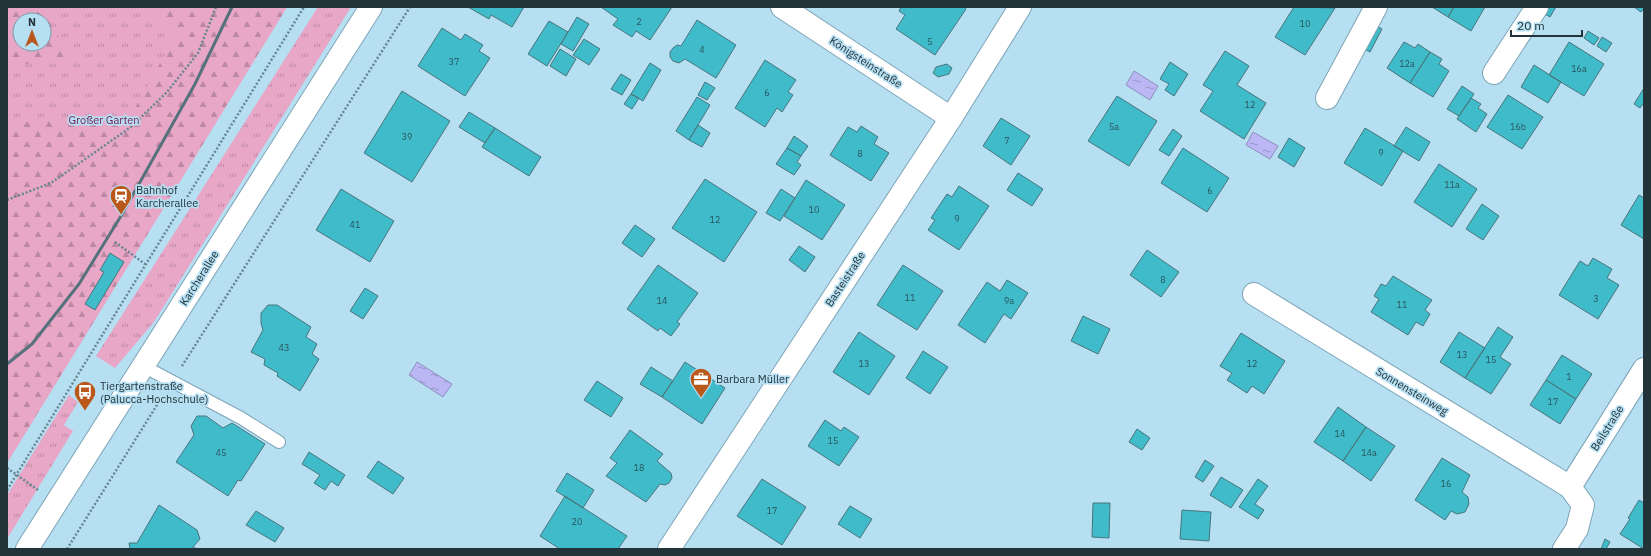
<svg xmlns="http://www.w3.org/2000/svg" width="1651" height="556" font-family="'IBM Plex Sans',sans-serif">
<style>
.grass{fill:url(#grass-tufts);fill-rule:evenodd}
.forest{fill:url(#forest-firs);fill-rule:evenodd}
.water{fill:url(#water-ripples);stroke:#8c8fbc}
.building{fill:#40bbca;stroke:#48757c}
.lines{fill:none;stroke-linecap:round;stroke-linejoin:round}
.lane-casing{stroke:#7da5b7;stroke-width:14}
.street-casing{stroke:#7da5b7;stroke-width:24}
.secondary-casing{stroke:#7da5b7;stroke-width:24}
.path{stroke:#688591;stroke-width:2.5;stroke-dasharray:2 2;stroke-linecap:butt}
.lane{stroke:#fff;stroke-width:12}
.street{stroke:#fff;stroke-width:22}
.secondary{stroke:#fff;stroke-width:22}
.rail{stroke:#57717c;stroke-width:3}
.labels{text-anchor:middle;stroke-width:3.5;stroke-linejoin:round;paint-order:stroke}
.number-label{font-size:9px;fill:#2a555e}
.street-label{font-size:11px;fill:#22333a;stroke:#b6dff2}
.park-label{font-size:11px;fill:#741952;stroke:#b6dff2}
.poi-label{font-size:11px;fill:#22333a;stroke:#b6dff2;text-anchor:start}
</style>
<defs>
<pattern id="grass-tufts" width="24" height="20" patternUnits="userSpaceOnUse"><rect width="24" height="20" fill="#e9a7c8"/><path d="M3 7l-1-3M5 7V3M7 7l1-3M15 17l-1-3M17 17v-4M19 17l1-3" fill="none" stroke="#bc89a3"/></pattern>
<pattern id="forest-firs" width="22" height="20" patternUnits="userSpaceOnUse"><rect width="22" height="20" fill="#e9a7c8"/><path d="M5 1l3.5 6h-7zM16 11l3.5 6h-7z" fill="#bc89a3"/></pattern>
<pattern id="water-ripples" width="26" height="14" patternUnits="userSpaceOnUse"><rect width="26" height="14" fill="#bab7f4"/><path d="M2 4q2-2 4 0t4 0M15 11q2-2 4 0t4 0" fill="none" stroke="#9795c7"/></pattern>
</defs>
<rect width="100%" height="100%" fill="#b6dff2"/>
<path class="grass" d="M7 7H287L7 463ZM20 20H44V44H20Z
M318 7H351L154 322 115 368 96 356Z
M69 395 78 402 64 425 73 431 7 539V495Z"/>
<path class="forest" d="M7 7H34L46 16 72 59 7 66ZM20 20H44V44H20Z
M144 7H287L7 463V123L130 117 175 36Z"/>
<path class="water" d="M1134 71 1158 86 1150 100 1126 85Z
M1253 132 1278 146 1270 159 1246 145Z
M417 362 452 384 443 397 409 375Z"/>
<path class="building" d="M468 7H524L512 27 491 15 489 19Z
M601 7H672L650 40 636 31 632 37 613 25 618 19Z
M901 7H964L966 9 935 55 896 29 905 15 899 11Z
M1294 7 1335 8 1305 55 1275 37Z
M1432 7H1454L1448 17Z
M1454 7H1485L1471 31 1448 17Z
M1543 7H1556L1550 17 1540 11Z
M1634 7H1644V8L1641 12Z
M577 17 589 24 573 51 561 44Z
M697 20 736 45 716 78 685 59 679 63 673 61 670 57V52L673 48 677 45 681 46Z
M549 21 568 32 547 66 528 54Z
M1373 24 1382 29 1370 52 1361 47Z
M442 28 461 40 465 34 483 45 479 51 490 58 465 96 418 66Z
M1588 31 1599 38 1594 45 1584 38Z
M1602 37 1612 43 1606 52 1597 46Z
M584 39 600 49 589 65 573 55Z
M1404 42 1415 48 1418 44 1430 52 1410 83 1387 68Z
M1569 42 1604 64 1584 96 1549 75Z
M560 49 576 59 566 76 550 66Z
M1225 51 1249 66 1237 85 1266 103 1244 139 1200 111 1213 91 1203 85Z
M1430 52 1442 59 1439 64 1449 71 1433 97 1410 83Z
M765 60 796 80 788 92 793 95 782 112 777 108 765 127 735 108Z
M1170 62 1188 74 1174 96 1165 90 1169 84 1160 79Z
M650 63 661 70 643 101 631 94Z
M947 64 952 68 949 74 938 77 933 73 936 67Z
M1534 65 1561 82 1548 103 1521 87Z
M621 74 631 80 622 95 611 89Z
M705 82 715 88 707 100 698 95Z
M1462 86 1474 94 1459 116 1447 109Z
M1644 88V104H1643L1640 108 1634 104Z
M402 91 450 121 412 182 364 153Z
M631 94 639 98 632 109 624 104Z
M1508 95 1543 117 1522 149 1487 127Z
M1117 96 1157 121 1129 166 1088 141Z
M697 97 710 105 689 140 676 131Z
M1471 98 1481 104 1478 108 1487 114 1476 132 1457 119Z
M469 112 495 128 485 143 459 127Z
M1001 118 1030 136 1011 165 983 146Z
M698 125 710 133 702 147 689 140Z
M861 126 878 137 874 144 889 153 871 181 830 155 848 127 857 132Z
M1406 127 1430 142 1419 161 1394 146Z
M495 128 541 157 529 176 482 147Z
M1365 128 1403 151 1382 186 1344 163Z
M1173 129 1182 136 1169 156 1159 150Z
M794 136 808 146 801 156 787 148Z
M1289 138 1305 148 1294 167 1278 157Z
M787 148 801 156 797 162 801 165 794 175 776 164Z
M1183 148 1229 178 1207 212 1161 183Z
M1439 164 1477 189 1452 227 1414 202Z
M1018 173 1043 189 1032 206 1007 190Z
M705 179 757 212 724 262 672 228Z
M806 180 845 205 822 240 784 216Z
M959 186 989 206 959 250 928 230 935 220 931 218 947 194 952 197Z
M341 189 394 221 370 262 316 230Z
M781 189 795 198 780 221 766 213Z
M1639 195 1644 198V239L1621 225Z
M1482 204 1499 216 1483 240 1466 229Z
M635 225 655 239 642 257 622 243Z
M799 246 815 257 805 272 789 260Z
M1147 250 1179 272 1161 297 1130 275Z
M110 253 124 262 95 310 85 304 104 272 100 270Z
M1593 258 1612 269 1607 278 1619 285 1598 319 1559 295 1580 261 1588 266Z
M658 265 698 293 677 322 680 324 671 336 660 328 658 331 627 309Z
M903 265 943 291 917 330 877 305Z
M1393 276 1432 300 1425 310 1430 314 1423 326 1416 322 1408 335 1371 312 1379 299 1374 296 1381 284 1386 286Z
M1007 280 1028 293 1011 319 1004 314 985 343 958 325 987 282 1000 291Z
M365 288 378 296 363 319 350 311Z
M268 305H277L311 327 306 337 317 344 312 354 319 359 300 391 277 376 278 373 264 365 265 359 251 352 263 330 261 323V313Z
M1083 316 1110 329 1098 354 1071 341Z
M1498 327 1513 337 1500 357 1511 364 1491 394 1465 378Z
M859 332 895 356 869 395 833 372Z
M1459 332 1485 348 1465 378 1440 362Z
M1241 333 1285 361 1264 394 1252 386 1247 393 1227 380 1232 373 1220 366Z
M923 351 948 367 930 394 906 378Z
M1562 355 1592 374 1576 399 1546 380Z
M685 362 725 388 702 424 662 397Z
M651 367 673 381 662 397 640 384Z
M1546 380 1576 399 1560 424 1530 405Z
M597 381 623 398 611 417 584 400Z
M1338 407 1366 427 1343 461 1314 442Z
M197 416H206L223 428 232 423 265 444 241 481 238 480 228 496 176 462 194 435 191 426Z
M825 420 841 431 844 427 859 437 839 466 808 446Z
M1366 427 1395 446 1371 481 1343 461Z
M1137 429 1150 438 1142 450 1129 442Z
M630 430 663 454 657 461 671 473 672 478 669 483 665 485 660 484 646 502 606 476 617 463 610 458Z
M309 452 345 475 338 486 331 481 325 490 314 483 320 475 302 464Z
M1442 458 1470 475 1462 492 1468 497 1469 504 1465 512 1457 514 1451 511 1445 520 1415 500Z
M1205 460 1214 466 1203 482 1195 477Z
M378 461 404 478 393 494 367 477Z
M567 473 594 490 583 508 556 491Z
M1221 477 1243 490 1231 508 1210 495Z
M762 479 806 507 782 545 737 516Z
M1258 479 1268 486 1255 504 1264 510 1258 519 1239 507Z
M565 496 627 536 618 549H560L540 536Z
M1639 500 1644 503V549L1620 534 1630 519 1628 518Z
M1093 503H1110L1109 538 1092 537Z
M159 505 197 530 200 539 193 547 197 549H130L129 543H137Z
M850 506 872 519 860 538 838 524Z
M1182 510 1211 512 1209 541 1180 539Z
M256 511 284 528 275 542 246 525Z
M1605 539 1610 542 1606 549H1601Z"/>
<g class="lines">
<g class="lane-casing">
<path id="lane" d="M143 366 241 418 279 442"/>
</g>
<g class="street-casing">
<path id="street" d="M782 7 951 118
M1494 73 1537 7
M1327 98 1376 7
M1254 294 1570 487 1583 505 1577 529 1564 549
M1570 487 1644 369
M669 549 951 118 1020 7"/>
</g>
<g class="secondary-casing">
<path id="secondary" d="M27 549 371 7"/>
</g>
<path class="path" d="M7 200 51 183 131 127 167 92 198 53 216 7
M115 242 145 264
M182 366 410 7
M7 468 38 490
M7 490 304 7
M67 549 162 397"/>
<use href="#lane" class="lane"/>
<use href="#street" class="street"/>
<use href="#secondary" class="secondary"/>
<path class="rail" d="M7 364 32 344 79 284 121 216 195 84 232 7"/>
</g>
<defs>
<g id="station-pin" transform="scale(1.15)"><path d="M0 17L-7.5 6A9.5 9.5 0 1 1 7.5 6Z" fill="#ba581c" stroke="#b6dff2"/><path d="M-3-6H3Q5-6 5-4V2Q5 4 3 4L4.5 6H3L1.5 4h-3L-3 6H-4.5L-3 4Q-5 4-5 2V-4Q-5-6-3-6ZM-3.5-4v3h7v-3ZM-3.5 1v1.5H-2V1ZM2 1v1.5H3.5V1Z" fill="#fff"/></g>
<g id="office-pin" transform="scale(1.15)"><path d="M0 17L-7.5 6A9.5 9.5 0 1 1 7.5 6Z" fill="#ba581c" stroke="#b6dff2"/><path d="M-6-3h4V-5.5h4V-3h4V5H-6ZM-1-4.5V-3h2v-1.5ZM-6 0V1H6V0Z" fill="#fff"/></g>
<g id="bus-pin" transform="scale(1.15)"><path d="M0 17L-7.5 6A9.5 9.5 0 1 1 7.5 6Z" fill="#ba581c" stroke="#b6dff2"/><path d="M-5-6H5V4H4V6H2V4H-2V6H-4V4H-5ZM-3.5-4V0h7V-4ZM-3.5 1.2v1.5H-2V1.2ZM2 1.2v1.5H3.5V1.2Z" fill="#fff"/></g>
</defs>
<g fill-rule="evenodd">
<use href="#station-pin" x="121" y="196"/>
<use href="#office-pin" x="701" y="379"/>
<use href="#bus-pin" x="85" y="392"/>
</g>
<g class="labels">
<g class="number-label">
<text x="639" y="25">2</text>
<text x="1305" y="27">10</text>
<text x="930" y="45">5</text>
<text x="702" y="53">4</text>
<text x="454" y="65">37</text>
<text x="1407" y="67">12a</text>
<text x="1579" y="72">16a</text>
<text x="767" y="96">6</text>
<text x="1250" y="108">12</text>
<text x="1114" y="130">5a</text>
<text x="1518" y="130">16b</text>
<text x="407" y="140">39</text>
<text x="1007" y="144">7</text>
<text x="1381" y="156">9</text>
<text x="860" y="157">8</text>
<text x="1452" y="188">11a</text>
<text x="1210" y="194">6</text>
<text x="814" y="213">10</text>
<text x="957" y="222">9</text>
<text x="715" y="223">12</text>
<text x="355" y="228">41</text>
<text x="1163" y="283">8</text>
<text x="910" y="301">11</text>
<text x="1596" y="302">3</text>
<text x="662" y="304">14</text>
<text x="1009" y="304">9a</text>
<text x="1402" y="308">11</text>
<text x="284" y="351">43</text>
<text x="1462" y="358">13</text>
<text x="1491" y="363">15</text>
<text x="864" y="367">13</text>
<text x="1252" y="367">12</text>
<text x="1569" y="380">1</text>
<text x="1553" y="405">17</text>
<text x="1340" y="437">14</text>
<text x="833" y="444">15</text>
<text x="221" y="456">45</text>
<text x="1369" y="456">14a</text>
<text x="639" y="471">18</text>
<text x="1446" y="487">16</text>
<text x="772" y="514">17</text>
<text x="577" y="525">20</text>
</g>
<g class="street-label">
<text transform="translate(866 62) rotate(33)" y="4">Königsteinstraße</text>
<text transform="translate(199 278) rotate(-58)" y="4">Karcherallee</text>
<text transform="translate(845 279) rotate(-57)" y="4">Basteistraße</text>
<text transform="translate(1412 391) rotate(31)" y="4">Sonnensteinweg</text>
<text transform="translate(1607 428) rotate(-58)" y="4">Beilstraße</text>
</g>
<g class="park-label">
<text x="104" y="124">Großer Garten</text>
</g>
<g class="poi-label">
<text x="136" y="194">Bahnhof<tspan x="136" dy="13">Karcherallee</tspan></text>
<text x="716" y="383">Barbara Müller</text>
<text x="100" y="390">Tiergartenstraße<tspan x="100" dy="13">(Palucca-Hochschule)</tspan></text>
</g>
</g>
<rect width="1651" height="556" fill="none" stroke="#22333a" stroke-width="16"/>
<g transform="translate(32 32)"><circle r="19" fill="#b6dff2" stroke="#7b9aa8"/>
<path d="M0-3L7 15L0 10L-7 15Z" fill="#ba581c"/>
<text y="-6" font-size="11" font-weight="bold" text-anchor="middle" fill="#22333a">N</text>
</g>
<path d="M1511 30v6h71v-6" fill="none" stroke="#22333a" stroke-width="2"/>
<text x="1517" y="30" font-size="12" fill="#22333a" stroke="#b6dff2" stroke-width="3" paint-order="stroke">20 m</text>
</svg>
